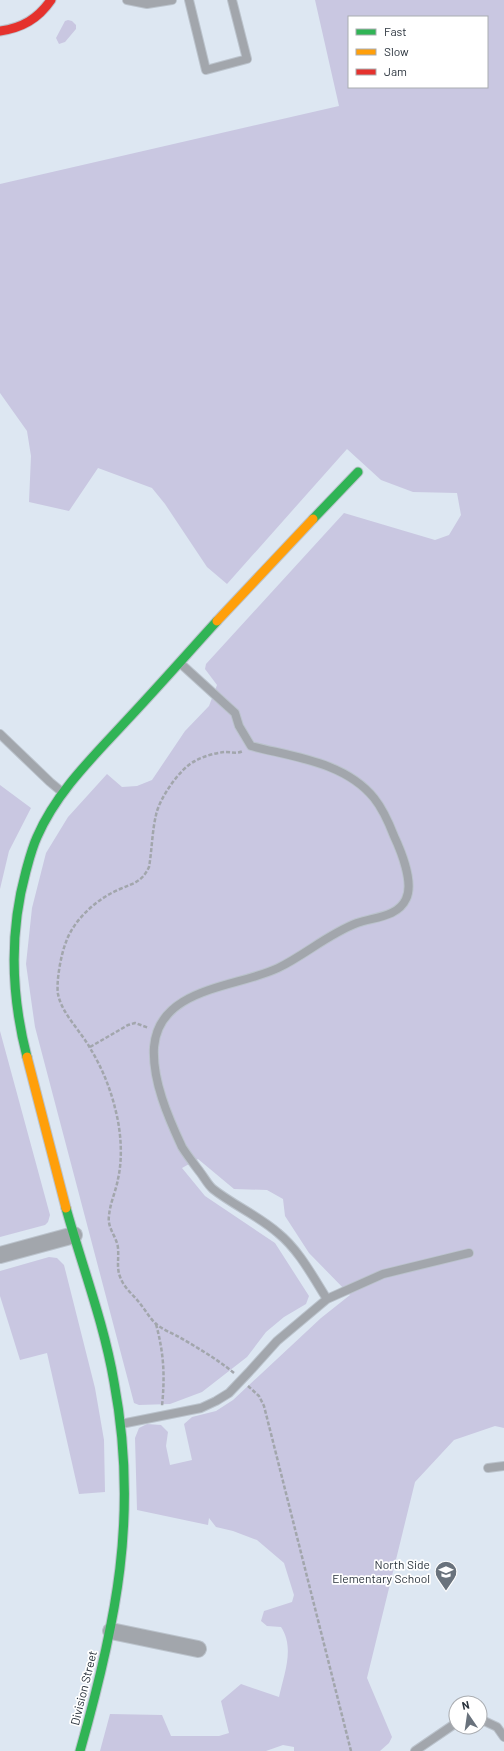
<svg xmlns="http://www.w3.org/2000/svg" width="504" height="1751" font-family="Barlow,sans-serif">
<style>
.green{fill:#c9c7e1;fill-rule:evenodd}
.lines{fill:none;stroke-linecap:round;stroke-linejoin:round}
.lane-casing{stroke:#bbc3cc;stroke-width:10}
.street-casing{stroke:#bbc3cc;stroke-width:18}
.fast-casing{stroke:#bbc3cc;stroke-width:11}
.slow-casing{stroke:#bbc3cc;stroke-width:11}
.jam-casing{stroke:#bbc3cc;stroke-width:11}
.path{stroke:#a2a6ac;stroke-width:2.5;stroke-dasharray:4 2;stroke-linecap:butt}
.lane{stroke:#a2a6ac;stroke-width:8}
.street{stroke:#a2a6ac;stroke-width:16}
.fast{stroke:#30b455;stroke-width:9}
.slow{stroke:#ff9f0a;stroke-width:9}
.jam{stroke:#e5322d;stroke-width:9}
.labels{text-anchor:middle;stroke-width:3.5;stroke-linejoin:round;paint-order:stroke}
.poi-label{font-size:12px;fill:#2a333d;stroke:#fff;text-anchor:end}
.street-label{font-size:12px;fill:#2a333d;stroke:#fff}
</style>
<rect width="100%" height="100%" fill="#dde7f2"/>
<path class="green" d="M315 0H504V1428L495 1426 454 1440 415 1482 367 1678 392 1737 389 1743 380 1751H294V1747L283 1745 266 1751H100L110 1714 162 1715 171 1736H219L229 1733 221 1701 241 1684 279 1697C284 1674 295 1648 281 1627L267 1626 261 1621 264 1611 292 1602 294 1595 284 1563 257 1540 233 1531 216 1527 209 1518 208 1525 137 1510 135 1438 139 1428 147 1424 161 1425 168 1432 166 1446 170 1465 192 1460 184 1424 192 1417 216 1411 233 1400 321 1318 350 1295 309 1253 285 1216 283 1199 267 1190 234 1189 198 1159 182 1168 205 1196 275 1243 309 1296 306 1304 284 1317 266 1332 247 1357 202 1392 170 1404 139 1405 134 1403 35 1027 26 964 32 908 46 853 68 817 107 774 122 787 137 786 152 780 185 731 209 706 217 685 205 669 206 664 344 513 435 540 449 535 461 515 457 493 413 492 381 480 347 449 227 584 207 567 165 504 152 488 98 468 69 511 29 502 31 456 27 431 0 393V184L339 106ZM349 17H487V87H349Z
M68 20 72 21 76 25V29L65 42 59 44 56 38 65 21Z
M0 785 31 808 9 851 0 889Z
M0 1031 50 1215 48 1222 45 1225 0 1237Z
M49 1257 57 1258 64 1265 95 1388 104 1440 105 1492 79 1494 47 1353 20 1360 0 1296V1271Z"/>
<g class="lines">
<g class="lane-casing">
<path id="lane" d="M127 0 147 4 172 0
M189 0 206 70 247 59 232 0
M0 734 50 782 62 792
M327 1299 383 1274 469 1253
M121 1424 201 1408 216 1401 229 1393 249 1372 277 1341 327 1299C313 1277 299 1250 278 1233 259 1216 233 1205 213 1189 208 1185 204 1177 200 1172 194 1164 187 1155 182 1147 168 1117 152 1080 154 1047 159 987 236 988 278 968 305 955 328 934 357 923 374 917 398 917 406 899 414 883 401 851 394 836 389 823 382 808 374 798 345 762 293 757 251 746L239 726 235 713 180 663
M488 1468 504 1466
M480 1719 497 1727 504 1737
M415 1751 456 1723"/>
</g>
<g class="street-casing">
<path id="street" d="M0 1255 74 1235
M111 1631 198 1649"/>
</g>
<g class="fast-casing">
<path id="fast" d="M313 519 358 472
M27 1057C11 995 9 933 26 871 29 860 32 848 37 837 57 791 94 756 127 720 158 687 187 654 217 621
M66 1208C82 1266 104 1323 114 1382 139 1515 116 1624 80 1751"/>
</g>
<g class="slow-casing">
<path id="slow" d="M217 621 313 519
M27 1057 66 1208"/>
</g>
<g class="jam-casing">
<path id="jam" d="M0 31C22 28 38 19 51 0"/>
</g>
<path class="path" d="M90 1047 128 1025 135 1023 149 1028
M156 1324C164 1354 165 1376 162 1406
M234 1373C217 1359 198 1348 179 1337 172 1333 161 1329 155 1323 149 1317 144 1308 138 1301 132 1294 124 1287 121 1279 116 1269 119 1259 118 1248 117 1237 107 1228 109 1216 110 1203 116 1191 118 1179 123 1157 121 1130 115 1108 110 1087 101 1066 90 1048 80 1030 62 1014 58 994 56 982 61 954 66 942 74 919 98 898 120 889 134 883 142 882 149 867 152 850 152 832 156 815 159 799 180 768 195 761 204 756 215 753 225 752 231 752 237 754 243 751
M248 1386 259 1396 264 1406 351 1751"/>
<use href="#lane" class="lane"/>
<use href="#street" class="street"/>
<use href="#fast" class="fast"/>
<use href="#slow" class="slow"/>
<use href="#jam" class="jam"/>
</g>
<defs>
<g id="school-pin" transform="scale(1.15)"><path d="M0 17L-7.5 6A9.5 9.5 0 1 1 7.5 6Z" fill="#69727c" stroke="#fff"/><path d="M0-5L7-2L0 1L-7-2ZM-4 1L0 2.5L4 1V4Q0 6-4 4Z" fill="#fff"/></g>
</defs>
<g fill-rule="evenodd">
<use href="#school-pin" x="446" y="1572"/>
</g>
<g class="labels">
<g class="poi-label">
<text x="430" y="1569">North Side<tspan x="430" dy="14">Elementary School</tspan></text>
</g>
<g class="street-label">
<text transform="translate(84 1688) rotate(-76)" y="4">Division Street</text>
</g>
</g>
<rect x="348" y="16" width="140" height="72" fill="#ffffff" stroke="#aaadb1"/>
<rect x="356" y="29" width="20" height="6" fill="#30b455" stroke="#aaadb1"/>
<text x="384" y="36" font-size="12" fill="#2a333d">Fast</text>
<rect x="356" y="49" width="20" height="6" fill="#ff9f0a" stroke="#aaadb1"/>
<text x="384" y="56" font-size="12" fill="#2a333d">Slow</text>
<rect x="356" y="69" width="20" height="6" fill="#e5322d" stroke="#aaadb1"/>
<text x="384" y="76" font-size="12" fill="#2a333d">Jam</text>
<g transform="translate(468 1715) rotate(347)"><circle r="19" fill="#ffffff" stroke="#aaadb1"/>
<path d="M0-3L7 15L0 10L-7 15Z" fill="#69727c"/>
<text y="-6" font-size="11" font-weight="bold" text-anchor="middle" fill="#2a333d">N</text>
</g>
</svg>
